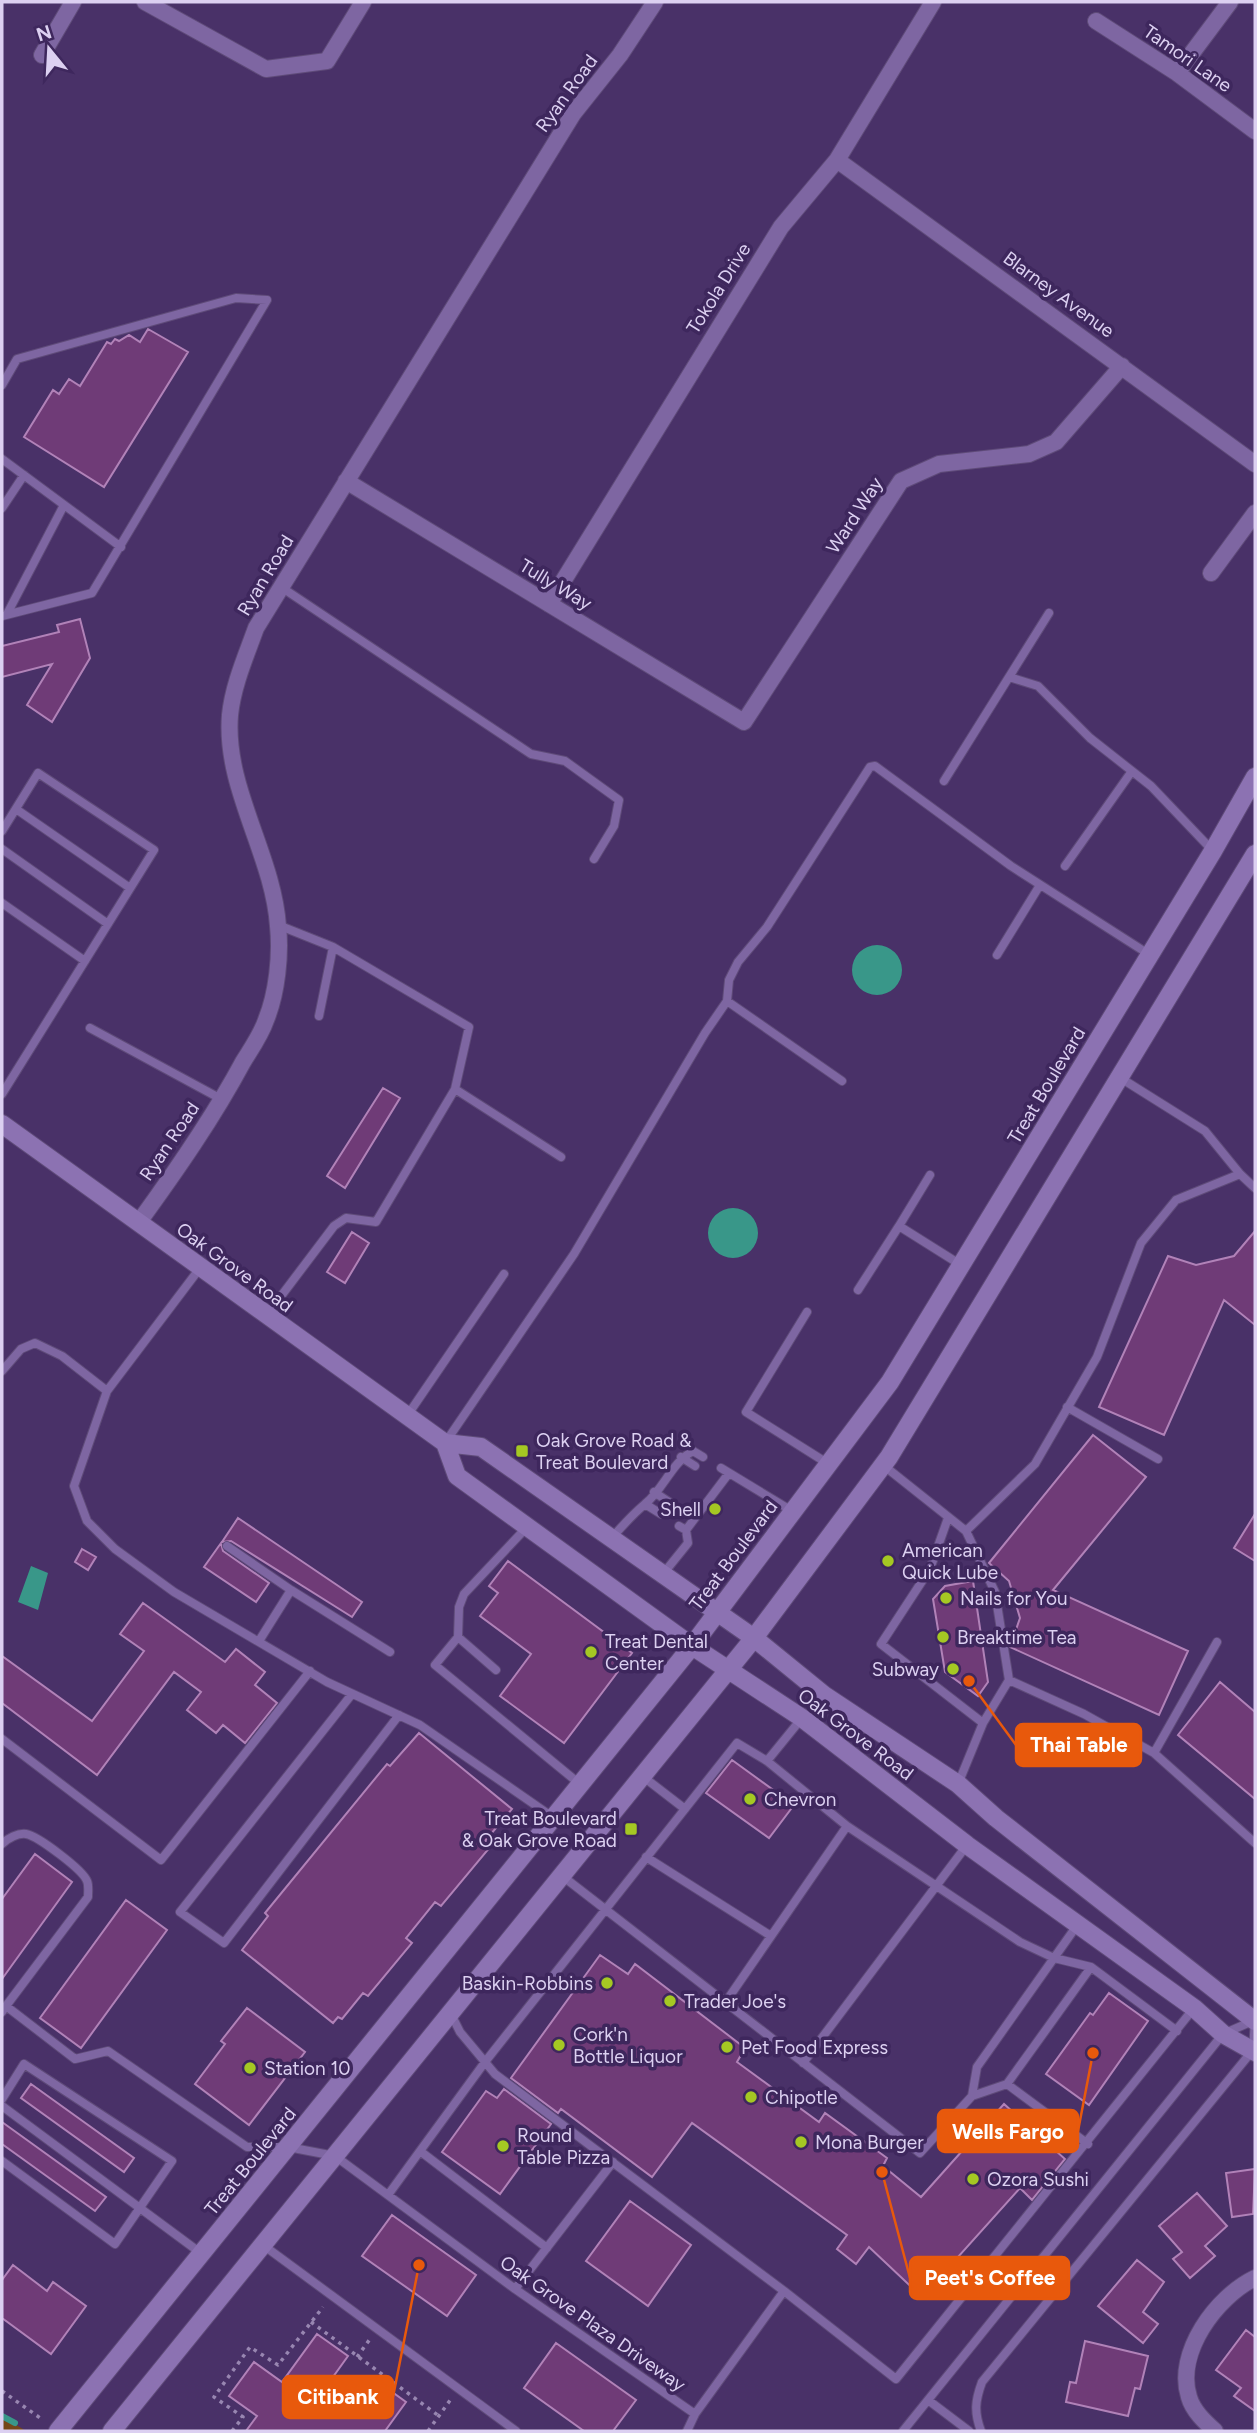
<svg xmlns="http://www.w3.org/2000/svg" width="1257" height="2433" font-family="Figtree,sans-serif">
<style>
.green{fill:#744719}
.water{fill:#399789}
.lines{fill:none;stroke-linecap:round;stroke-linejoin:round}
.stream{stroke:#399789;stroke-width:6}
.building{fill:#6f3b77;stroke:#b182b8;stroke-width:2}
.service-casing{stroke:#5f4b79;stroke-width:10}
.minor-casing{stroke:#5f4b79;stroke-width:18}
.secondary-casing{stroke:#5f4b79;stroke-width:20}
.path{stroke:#9886b1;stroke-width:3.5;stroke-dasharray:3.5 5;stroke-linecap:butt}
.service{stroke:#7e66a2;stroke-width:8}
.minor{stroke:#7e66a2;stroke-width:16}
.secondary{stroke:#8c72b2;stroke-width:18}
.poi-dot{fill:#a5c823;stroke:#3e275d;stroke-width:2.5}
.labels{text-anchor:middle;stroke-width:7;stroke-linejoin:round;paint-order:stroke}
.street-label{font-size:19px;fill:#dcd0f1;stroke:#3e275d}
.poi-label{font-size:19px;fill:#dcd0f1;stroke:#3e275d;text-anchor:start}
.leader{fill:none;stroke:#e8590c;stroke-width:2.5}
.callout-dot{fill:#e8590c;stroke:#3e275d;stroke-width:2.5}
.callout{fill:#e8590c;stroke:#e8590c;stroke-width:2.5}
.callout-label{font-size:21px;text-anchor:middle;font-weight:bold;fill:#fff}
</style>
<rect width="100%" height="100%" fill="#493168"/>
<path class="green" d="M2 2416 26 2431H2Z"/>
<path class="water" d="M852 970a25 25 0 1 1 50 0a25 25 0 1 1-50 0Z
M708 1233a25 25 0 1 1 50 0a25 25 0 1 1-50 0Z
M31 1566 48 1573 38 1610 18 1602Z"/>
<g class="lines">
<path class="stream" d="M2 2416 15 2423"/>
</g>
<path class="building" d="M148 329 188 352 104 487 24 437 53 390 59 394 69 379 80 386 107 342 111 344 115 339 119 341 129 335 140 342Z
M80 619 90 658 52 722 27 705 52 664 2 677V646L59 632 57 625Z
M383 1088 400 1098 345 1188 327 1176Z
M1255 1231V1325L1224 1300 1164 1435 1099 1407 1168 1256 1196 1265 1234 1256Z
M352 1232 369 1243 345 1283 327 1272Z
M1093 1435 1146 1477 1053 1590 1188 1651 1159 1715 1010 1647 1020 1618 1009 1581 989 1563Z
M1255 1514V1561L1234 1548Z
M238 1518 362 1602 352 1617 231 1541 222 1542Z
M221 1543 223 1551 269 1583 256 1602 204 1567Z
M82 1549 96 1557 88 1570 75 1562Z
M508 1561 632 1653 564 1743 500 1696 531 1654 480 1616 498 1593 489 1586Z
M973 1581 988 1682 978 1696 945 1672 933 1599 945 1586Z
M143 1603 225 1662 236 1649 265 1672 255 1685 277 1703 245 1743 223 1725 216 1733 187 1710 201 1692 174 1672 97 1775 2 1703V1656L92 1721 144 1651 120 1634Z
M1220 1682 1255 1712V1799L1178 1735Z
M419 1733 512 1809 485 1841 491 1846 441 1906 435 1902 406 1938 412 1943 368 1996 363 1993 342 2019 338 2017 333 2023 242 1950 268 1916 265 1913 387 1764 390 1766Z
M732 1760 794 1805 769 1838 706 1793Z
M35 1854 72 1882 2 1979V1899Z
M126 1900 167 1930 81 2048 40 2018Z
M600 1955 628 1974 635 1964 745 2048 737 2062 819 2122 825 2113 887 2158 883 2166 921 2197 1004 2104 1065 2159 1032 2200 1020 2188 922 2297 869 2247 856 2264 837 2249 847 2235 692 2123 652 2177 561 2109 558 2113 511 2078Z
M1109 1993 1148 2021 1089 2105 1046 2074 1090 2013 1093 2015Z
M247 2008 305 2052 249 2125 195 2084 225 2044 221 2041Z
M31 2084 134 2158 124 2172 21 2098Z
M504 2089 551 2124 500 2194 442 2152 486 2091 497 2098Z
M2 2122 106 2197 95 2211 2 2144Z
M1255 2169 1253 2214 1232 2217 1226 2173Z
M1197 2193 1227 2226 1205 2246 1215 2256 1190 2278 1173 2259 1182 2252 1159 2226Z
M630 2201 691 2245 648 2306 586 2261Z
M392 2215 476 2275 447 2316 362 2256Z
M1137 2260 1164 2282 1143 2312 1158 2324 1143 2343 1098 2306Z
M13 2265 47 2291 53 2282 86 2306 51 2354 2 2318V2280Z
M1246 2330 1255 2337V2411L1234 2396 1241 2388 1216 2370Z
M317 2334 348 2356 333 2377 361 2397 374 2379 406 2402 385 2431H246L257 2416 229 2396 254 2362 282 2382Z
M1085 2341 1148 2356 1140 2389 1135 2388 1128 2416 1066 2402 1070 2382 1076 2383Z
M556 2343 636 2400 613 2431H584L524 2388Z"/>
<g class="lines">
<g class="service-casing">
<path id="service" d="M2 385 17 359 236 298 267 300 92 593 2 616
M2 459 121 547
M2 508 24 475
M281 587 531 754 565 761 619 800 614 826 594 859
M7 614 64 505
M1009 677 1038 686 1090 738 1151 786 1213 851
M944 781 1049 613
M16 809 130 888
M2 831 38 773 154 850 2 1094
M2 849 108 924
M1065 866 1132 771
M2 903 85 961
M278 925 333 947
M997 955 1040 885
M727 1001 729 980 738 962 767 927 870 767 875 766 1011 866 1150 955
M319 1016 333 947 469 1027 455 1089
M90 1028 223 1100
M1119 1077 1205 1131 1240 1174 1255 1188
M930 1175 899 1226 961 1265
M200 1268 107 1391 74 1486 87 1521 115 1549 174 1592 327 1682 420 1725 554 1818
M858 1290 899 1226
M807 1312 746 1412 827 1463
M266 1316 334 1226 346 1218 376 1222 455 1089 561 1157
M2 1371 21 1349 35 1343 62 1356 107 1391
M1067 1407 1158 1459
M407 1416 504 1274
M445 1443 574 1254 705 1033 727 1001 842 1081
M681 1457 695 1466
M883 1465 966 1531 995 1592 1009 1680 1084 1714 1154 1753 1255 1843
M721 1468 792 1511
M654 1492 669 1502
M645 1504 661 1514
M948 1518 930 1569 881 1644 983 1723
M686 1530 729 1473
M966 1531 1035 1464 1097 1357 1141 1243 1176 1200 1240 1174
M611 1539C622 1526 632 1515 645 1504 664 1489 671 1463 693 1451L703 1457
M227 1546 291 1590
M663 1574 688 1543 686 1530 679 1526
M458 1637 459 1607 464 1594 527 1527
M259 1641 291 1590 390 1652
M496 1670 458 1637 435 1665 581 1785
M352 1694 180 1912 224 1943 399 1715
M2 1739 161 1860 310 1671
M1154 1753 1217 1642
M767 1761 802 1718
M641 1775 685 1809
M958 1784 983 1723 1009 1680
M2 1844C8 1838 18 1833 26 1834 38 1836 83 1870 87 1881 89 1885 88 1892 88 1897L6 2006
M646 1857 771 1936
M561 1875 920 2153 972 2096
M1078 1924 977 2067 972 2096 1007 2084 1091 1967
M725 2003 847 1826
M2 2012 6 2006 75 2059 108 2051 247 2147H288L335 2156 515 2289 695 2414 784 2291 495 2074 460 2032 451 2014
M803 2063 967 1845
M1007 2084 1088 2144
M2 2099 24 2064 172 2161 115 2244 2 2161
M2 2106 202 2254
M388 2195 420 2151
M263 2245 516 2431
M547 2248 420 2151 485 2062 737 1743 767 1761 847 1826 1020 1942 1054 1958 1091 1967 1177 2031
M515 2289 613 2162
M784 2291 896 2379 1194 2008
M928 2400 969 2431
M687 2431 695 2414
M903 2431 1223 2034 1255 2020 1253 2050 982 2382C975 2401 974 2412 981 2431"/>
</g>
<g class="minor-casing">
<path id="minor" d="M145 2 266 69 327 61 363 2
M1096 21 1177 73 1255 131
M42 55 73 2
M1177 73 1230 2
M837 160 1255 464
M346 481 744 722 901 481 939 464 1029 454 1056 442 1122 366
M1211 573 1255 513
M549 604 781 227 837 160 933 2
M139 1222C176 1171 213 1118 243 1062 251 1049 261 1035 266 1020 277 993 281 955 278 926 273 854 224 788 230 715 233 685 246 656 256 628L573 114 620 55 655 2
M1215 2431C1205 2422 1193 2411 1189 2397 1175 2353 1216 2297 1255 2278"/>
</g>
<g class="secondary-casing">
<path id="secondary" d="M2 1124 445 1443 481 1447 754 1638 824 1695 958 1784 996 1818 1255 2021
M445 1443 457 1476 692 1646 802 1718 967 1845 1194 2008 1223 2034 1255 2052
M58 2431 692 1646 890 1382 1213 851 1255 777
M112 2431 754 1638 889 1457 1255 854"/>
</g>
<path class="path" d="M311 2322 439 2416
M357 2357 370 2339
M2 2391 43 2420
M232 2431 243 2417 214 2397 250 2347 278 2365 323 2307
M428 2431 451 2399"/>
<use href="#service" class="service"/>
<use href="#minor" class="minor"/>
<use href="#secondary" class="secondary"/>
</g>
<g class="poi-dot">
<rect x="515" y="1444" width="14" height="14" rx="3.5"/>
<circle cx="715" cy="1509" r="7"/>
<circle cx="888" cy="1561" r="7"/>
<circle cx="946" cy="1598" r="7"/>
<circle cx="943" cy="1637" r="7"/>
<circle cx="591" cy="1652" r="7"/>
<circle cx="953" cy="1669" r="7"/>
<circle cx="750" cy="1799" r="7"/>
<rect x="624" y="1822" width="14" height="14" rx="3.5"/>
<circle cx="607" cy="1983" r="7"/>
<circle cx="670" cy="2001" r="7"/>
<circle cx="559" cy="2045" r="7"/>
<circle cx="727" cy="2047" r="7"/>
<circle cx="250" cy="2068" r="7"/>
<circle cx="751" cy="2097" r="7"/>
<circle cx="801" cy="2142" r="7"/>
<circle cx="503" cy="2146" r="7"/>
<circle cx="973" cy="2179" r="7"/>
</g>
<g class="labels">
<g class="street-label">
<text transform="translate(1188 58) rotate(35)" y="7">Tamori Lane</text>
<text transform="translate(566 93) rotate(-54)" y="7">Ryan Road</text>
<text transform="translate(718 288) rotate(-58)" y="7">Tokola Drive</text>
<text transform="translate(1059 294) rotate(36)" y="7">Blarney Avenue</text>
<text transform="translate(854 515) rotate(-57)" y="7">Ward Way</text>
<text transform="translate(265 575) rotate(-59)" y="7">Ryan Road</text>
<text transform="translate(556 584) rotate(31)" y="7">Tully Way</text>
<text transform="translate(1046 1085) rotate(-59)" y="7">Treat Boulevard</text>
<text transform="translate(169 1141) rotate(-56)" y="7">Ryan Road</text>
<text transform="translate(235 1267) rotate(36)" y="7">Oak Grove Road</text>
<text transform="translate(733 1555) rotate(-53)" y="7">Treat Boulevard</text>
<text transform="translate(856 1734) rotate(37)" y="7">Oak Grove Road</text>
<text transform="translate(250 2161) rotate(-51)" y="7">Treat Boulevard</text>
<text transform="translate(593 2323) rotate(35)" y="7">Oak Grove Plaza Driveway</text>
</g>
<g class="poi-label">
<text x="536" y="1447">Oak Grove Road &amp;<tspan x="536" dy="22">Treat Boulevard</tspan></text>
<text x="701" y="1516" text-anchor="end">Shell</text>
<text x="902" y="1557">American<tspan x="902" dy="22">Quick Lube</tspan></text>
<text x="960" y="1605">Nails for You</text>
<text x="957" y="1644">Breaktime Tea</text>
<text x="605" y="1648">Treat Dental<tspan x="605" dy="22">Center</tspan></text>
<text x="939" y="1676" text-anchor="end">Subway</text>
<text x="764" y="1806">Chevron</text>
<text x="617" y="1825" text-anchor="end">Treat Boulevard<tspan x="617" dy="22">&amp; Oak Grove Road</tspan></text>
<text x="593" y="1990" text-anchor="end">Baskin-Robbins</text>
<text x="684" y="2008">Trader Joe's</text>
<text x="573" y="2041">Cork'n<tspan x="573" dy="22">Bottle Liquor</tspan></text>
<text x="741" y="2054">Pet Food Express</text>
<text x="264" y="2075">Station 10</text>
<text x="765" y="2104">Chipotle</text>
<text x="517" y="2142">Round<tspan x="517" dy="22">Table Pizza</tspan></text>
<text x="815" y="2149">Mona Burger</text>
<text x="987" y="2186">Ozora Sushi</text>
</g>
</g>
<path class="leader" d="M969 1681L1016 1745M1093 2053L1078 2131M882 2172L910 2278M419 2265L393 2397"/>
<g class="callout-dot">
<circle cx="969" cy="1681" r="7"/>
<circle cx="1093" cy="2053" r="7"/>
<circle cx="882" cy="2172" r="7"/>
<circle cx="419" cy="2265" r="7"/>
</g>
<g class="callout">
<rect x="1016" y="1724" width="125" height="42" rx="7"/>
<rect x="938" y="2110" width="140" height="42" rx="7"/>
<rect x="910" y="2257" width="159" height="42" rx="7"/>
<rect x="283" y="2376" width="110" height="42" rx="7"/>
</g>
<g class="callout-label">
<text x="1079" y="1752">Thai Table</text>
<text x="1008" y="2139">Wells Fargo</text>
<text x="990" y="2285">Peet's Coffee</text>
<text x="338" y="2404">Citibank</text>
</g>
<rect width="1257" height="2433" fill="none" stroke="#dcd0f1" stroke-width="7"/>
<g transform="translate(49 49) rotate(342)" stroke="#3e275d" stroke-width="5" paint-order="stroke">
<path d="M0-5L12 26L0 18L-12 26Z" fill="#dcd0f1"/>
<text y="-10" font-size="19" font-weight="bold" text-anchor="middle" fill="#dcd0f1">N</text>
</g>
</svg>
